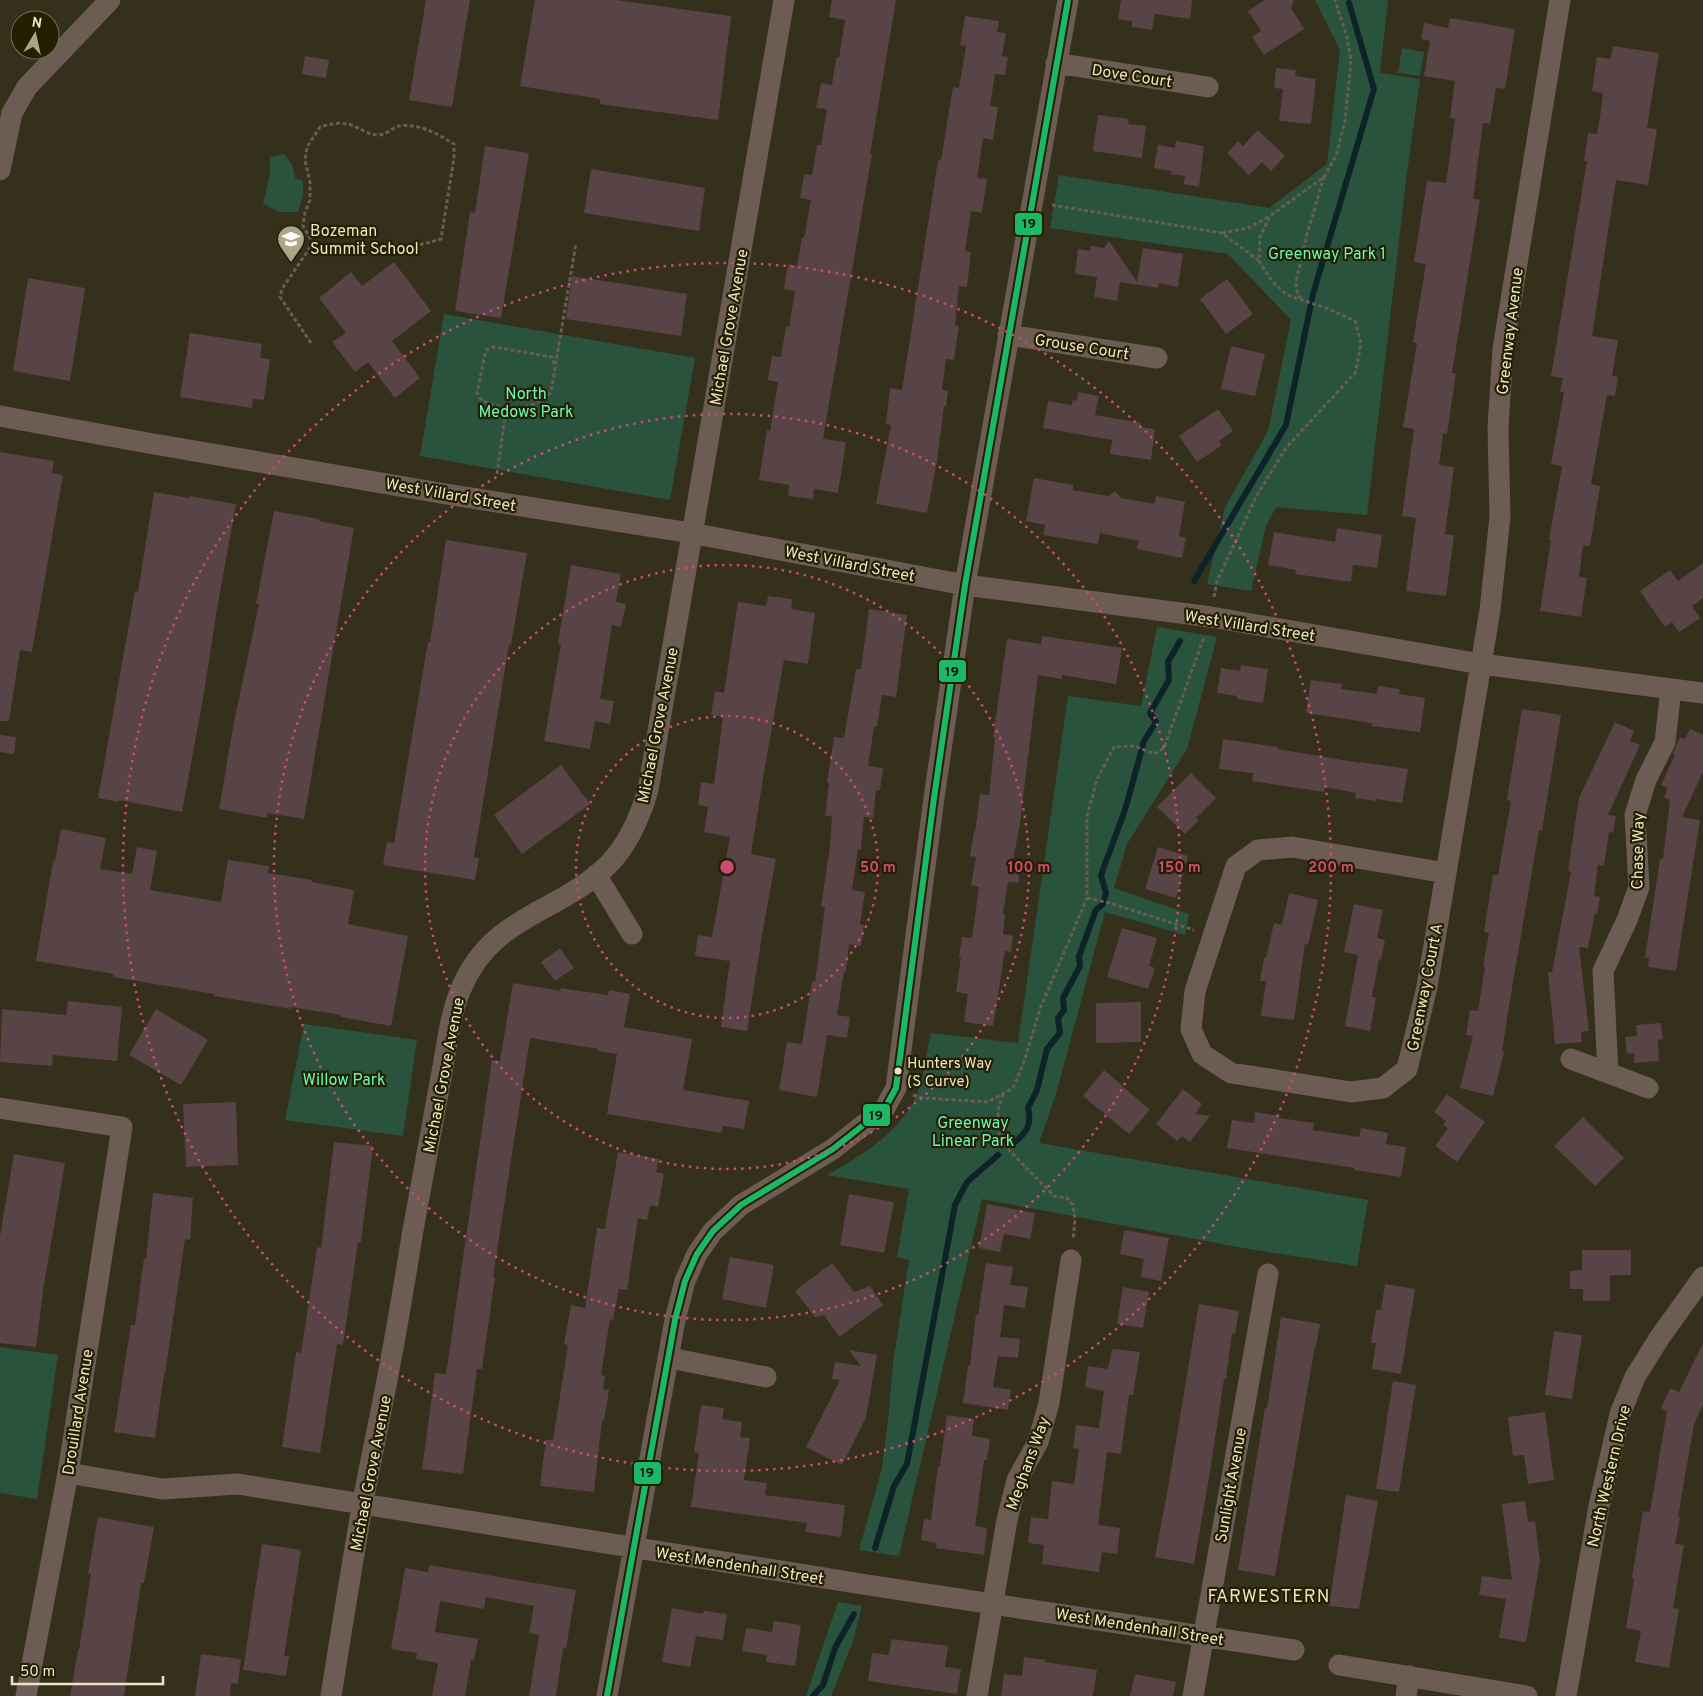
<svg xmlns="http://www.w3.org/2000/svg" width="1703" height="1696" font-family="Overpass,sans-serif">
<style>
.green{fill:#2a533d}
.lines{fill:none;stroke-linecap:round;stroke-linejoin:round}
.stream{stroke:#0d2329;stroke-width:6}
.building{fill:#584346}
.path{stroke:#685d52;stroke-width:3;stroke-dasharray:4 2.5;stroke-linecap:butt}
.minor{stroke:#6d5c53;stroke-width:21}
.bus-1-casing{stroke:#241f02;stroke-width:10}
.bus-1{stroke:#1ab867;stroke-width:6}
.ring{fill:none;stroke:#cc4b74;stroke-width:2.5;stroke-dasharray:2.5 5}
.bus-dot{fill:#e9e5c1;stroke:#241f02;stroke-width:2}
.labels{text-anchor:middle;stroke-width:4.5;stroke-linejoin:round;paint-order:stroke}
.bus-label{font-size:15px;fill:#e9e5c1;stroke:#241f02;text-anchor:start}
.street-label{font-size:16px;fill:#e9e5c1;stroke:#241f02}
.poi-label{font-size:16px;fill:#e9e5c1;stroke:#241f02;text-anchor:start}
.park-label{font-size:16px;fill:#67fbb9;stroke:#241f02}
.neighbourhood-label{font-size:18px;letter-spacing:1px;fill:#e9e5c1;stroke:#241f02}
.centre{fill:#cc4b74;stroke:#241f02;stroke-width:2.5}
.ring-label{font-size:15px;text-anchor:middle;font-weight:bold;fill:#cc4b74;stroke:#241f02;stroke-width:4.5;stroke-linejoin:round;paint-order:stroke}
.line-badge{stroke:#241f02;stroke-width:2}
.pale-badge-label{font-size:14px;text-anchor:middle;font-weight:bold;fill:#111}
</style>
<rect width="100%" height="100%" fill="#34301c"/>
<path class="green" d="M1315 0H1388L1380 73 1420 79 1406 181 1367 515 1276 507 1266 526 1251 591 1207 584 1225 507 1268 431 1291 320 1228 254 1050 228 1059 175 1269 208 1327 164 1340 50Z
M1402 48 1424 52 1420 76 1398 73Z
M284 154 292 164 295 178 303 181V196L298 212H280L263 204 270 173V157Z
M444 314 695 358 670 500 420 456Z
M1157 627 1217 637 1187 749 1127 844 1114 888 1189 914 1185 935 1105 912 1056 1094 1039 1143 1368 1200 1357 1266 1243 1248 982 1199 899 1556 859 1550 882 1468 888 1421 893 1363 909 1260 897 1257 909 1189 827 1175C863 1155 907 1128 920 1086 925 1069 927 1050 931 1033L1018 1043 1068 696 1141 706Z
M304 1024 417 1040 403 1136 285 1120Z
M0 1347 58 1355 37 1499 0 1493Z
M838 1602 862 1606 853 1641 831 1696H806Z"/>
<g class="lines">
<path class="stream" d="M1194 581 1286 425 1313 294 1374 89 1349 3
M1015 1142C1027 1132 1032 1124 1028 1108L1037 1090 1047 1049 1060 1033 1058 1018 1064 1010 1063 998 1080 966 1079 956 1096 910 1103 904 1106 893 1101 875 1125 810 1144 741 1156 722 1150 713 1169 680 1168 662 1180 641
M875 1548 894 1486 907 1464 955 1205 967 1182 998 1155
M813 1696 823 1685 835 1648 854 1614"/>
</g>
<path class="building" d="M426 0H470L452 107 409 100Z
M535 0H616L731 16 718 120 600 104V99L520 86Z
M832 0H896L870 154H872L823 439 846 442 838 493 814 489 813 499 788 496 789 485 759 480 767 430 770 431 778 382 768 380 772 356 781 357 786 327H789L795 291 784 289 788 264 797 266 802 238H804L811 200 800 198 804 174 812 175 817 145H821L827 109 816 108 821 83 832 85 836 58H839L845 20 829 17Z
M1121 0H1192L1190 19 1155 14 1152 30 1132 27V21L1118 19Z
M1265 0H1294L1291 8 1304 29 1264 55 1252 37 1261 31 1248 11Z
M965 16 999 21 997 32 1006 33 1002 56 1008 57 1005 75 995 74 990 106 998 107 993 140 983 138 977 178 987 179 982 213 971 211 965 251 971 252 967 287 959 286 955 325 959 326 954 360 946 359 942 390 948 391 946 407 944 406 937 461 927 513 876 504 891 425 886 424 890 388 902 390 938 160H941L953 87 959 88 966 46 960 45Z
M1450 18 1515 29 1505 89 1496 88 1490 124 1483 123 1473 199 1480 200 1452 373H1456L1447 434 1443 433 1439 465 1454 467 1445 534 1454 535 1446 596 1406 591 1416 518 1402 516 1414 429 1403 427 1417 343 1413 342 1426 264 1414 262 1427 181 1446 183 1455 119 1450 118 1455 81 1424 76 1430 41 1421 39 1424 23 1448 28Z
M1613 46 1659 53 1647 128 1657 129 1648 185 1616 180 1603 264 1592 336 1618 340 1612 376 1618 377 1615 396 1607 395 1591 484 1600 486 1590 546 1583 545 1579 577 1587 578 1581 617 1540 611 1551 540H1549L1562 466 1551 464 1564 392H1560L1563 378 1551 376 1587 161H1584L1588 133 1597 134 1600 117 1603 93 1592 91 1597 57 1611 59Z
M305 56 329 60 326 78 302 74Z
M1276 68 1296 70 1295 76 1316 79 1311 124 1279 121 1283 89 1274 88Z
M1098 115 1129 119 1128 124 1146 126 1142 158 1093 151Z
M1258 130 1285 156 1271 171 1262 162 1249 175 1227 153 1238 141 1243 146Z
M1176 141 1204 146 1199 187 1184 184 1185 176 1171 174 1172 171 1154 168 1158 145 1175 148Z
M485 146 529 153 501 318 455 311 470 212 475 213Z
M591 169 705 188 699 231 584 213Z
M1109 241 1137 282 1143 248 1183 254 1178 287 1159 283 1158 288 1120 282 1117 301 1094 297 1097 277 1075 274 1078 249 1090 251V246L1104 248Z
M394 262 431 311 392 341 420 378 395 398 368 362 355 372 332 342 346 333 319 298 351 272 362 286Z
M572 276 687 294 681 336 566 319Z
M28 278 85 288 70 381 13 371Z
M1227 279 1253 314 1226 334 1200 299Z
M190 333 262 344 260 358 270 359 264 400 253 399 252 408 180 397Z
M1231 346 1265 354 1255 396 1221 389Z
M1078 392 1099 396 1095 415 1141 423 1140 427 1155 429 1151 460 1110 454 1112 440 1043 428 1048 401 1072 405 1073 400 1077 401Z
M1218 409 1233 431 1219 441 1222 445 1197 462 1179 436Z
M0 452 54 461 52 473 63 475 32 652 20 650 9 721H0Z
M1034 478 1073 485V490L1109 496 1115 491 1121 498 1154 504 1156 496 1185 502 1179 536 1186 538 1182 558 1137 549 1139 541 1100 533 1098 544 1043 535 1045 525 1026 521Z
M154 492 189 498 190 496 236 504 217 609 203 699 182 812 119 800V802L98 798 135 591 138 592Z
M274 511 319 519V521L354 528 304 819 267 813V818L219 809 234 722 259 604H256Z
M1337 528 1382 535 1377 568 1353 565 1351 582 1295 574 1296 570 1268 565 1274 532 1335 542Z
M446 540 527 553 511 645H509L474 857 479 858 475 880 383 865 387 842 394 843 428 642H430Z
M1703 563V598L1692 606 1700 618 1679 632 1672 622 1665 627 1640 591 1670 570 1678 581Z
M571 565 621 574 616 602 626 604 621 627 612 625 600 699 614 701 610 724 595 721 590 749 544 741 561 644 558 643Z
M768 596 792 599 791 609 815 613 808 664 784 660 765 766 751 854 776 859 763 929 747 1031 721 1027 730 961 695 956 698 935 712 937 730 837 704 832 708 807 698 805 701 782 714 784 723 717 711 714 715 691 724 693 738 602 766 606Z
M869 609 907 615 896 697 882 695 877 727H874L868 766 883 768 880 790H876L873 818 864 817 861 849H858L852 890 865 892 860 924 864 925 861 946 849 944 846 971H844L837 1015 850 1017 847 1038 827 1035 817 1097 779 1090 787 1042 802 1044 812 981 815 982 825 907 821 906 830 846 832 816H825L829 783 827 782 834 737 844 738 856 669H861Z
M1042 636 1122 648 1116 684 1062 675V679L1038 675 1020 823 1012 866 1020 867 1018 883 1008 882 1003 913 1005 914 1003 934 1013 936 1011 952 1005 951 993 1026 964 1022 968 994 956 992 961 957H959L962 937 972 938 979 887 971 885 976 857 970 856 974 832H975L980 794 989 795 995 738H993L1007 639 1041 644Z
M1241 665 1268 669 1263 703 1237 699V696L1217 693 1221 668 1240 671Z
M1311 680 1342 684 1341 689 1377 694 1378 686 1400 689 1399 694 1425 698 1420 732 1372 726V723L1306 713Z
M1522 709 1561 715 1553 764 1542 830H1539L1512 988 1502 1051 1504 1052 1493 1096 1460 1088 1473 1036 1466 1035 1470 1010 1478 1011 1485 967H1483L1489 933 1484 932 1493 875H1498L1511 801 1507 800Z
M1615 722 1634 731 1630 741 1640 745 1608 815 1616 816 1613 833 1609 832 1604 866 1598 865 1594 896 1600 897 1597 914 1595 913 1588 948 1579 947 1589 1031 1581 1032 1582 1042 1555 1044 1548 973 1552 972 1571 872 1568 871 1579 798Z
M1690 729 1703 735V772L1682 817 1700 820 1676 971 1648 967 1649 958H1645L1660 859H1663L1670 800 1664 797 1668 788 1661 785 1675 755 1673 754 1680 737 1685 739Z
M0 735 16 737 14 754 0 752Z
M1223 739 1278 747V749L1360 763V762L1408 769 1402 803 1376 799V801L1355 798 1356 793 1325 787 1324 792 1252 781 1253 773 1219 769Z
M561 765 590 804 522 854 494 815Z
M1191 773 1216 798 1196 818 1199 820 1185 834 1157 807Z
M61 829 106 838 100 869 132 874 137 847 157 851 150 890 221 902 228 860 269 866 268 873 312 880V882L354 890 348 924 408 936 391 1026 341 1017V1015L291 1007V1009L214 996V994L113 977 114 974 36 961 53 861H55Z
M1158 847 1188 856 1176 898 1145 889Z
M1289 893 1318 900 1308 945 1305 944 1294 1020 1261 1016 1266 981H1260L1264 958H1266L1274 923 1282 925Z
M1354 904 1383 910 1377 938 1385 940 1381 960 1379 959 1372 997H1376L1370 1031 1345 1026 1358 955 1344 952Z
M1122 928 1157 938 1149 966 1155 968 1148 989 1107 977Z
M560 948 574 968 555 981 541 962Z
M513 983 562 991 559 988 608 995 609 990 630 994 624 1027 692 1039 683 1090 749 1101 744 1129 723 1126 722 1133 607 1114 617 1054 598 1051V1049L530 1038 493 1277H495L482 1369H477L463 1474 422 1469 435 1373 446 1374 492 1060 500 1061Z
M68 1001 122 1007 117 1061 53 1055 52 1066 0 1062 2 1009 66 1015Z
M1141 1002V1042L1096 1043V1003Z
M156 1009 208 1040 181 1085 129 1055Z
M1661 1023 1663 1039 1658 1040 1659 1061 1634 1063V1053L1627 1054 1625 1037 1637 1036 1636 1025Z
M1104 1070 1150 1110 1129 1134 1083 1096Z
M1183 1089 1202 1104 1195 1114 1210 1116 1190 1142 1182 1136 1177 1141 1156 1124Z
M1447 1094 1485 1122 1457 1162 1435 1146 1448 1128 1443 1125 1446 1121 1434 1112Z
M236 1102 238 1165 186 1167 183 1104Z
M1255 1112 1280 1116 1279 1118 1314 1123 1313 1130 1359 1137 1361 1128 1388 1133 1386 1144 1406 1147 1401 1177 1354 1170 1355 1168 1227 1148 1232 1120 1254 1123Z
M1583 1117 1624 1158 1595 1186 1554 1146Z
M334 1142 373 1146 361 1242H358L343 1345 337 1344 320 1453 282 1447 296 1352 301 1353 317 1247 321 1248Z
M618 1152 659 1159 656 1172 664 1174 658 1207 650 1205 647 1220 638 1218 627 1290 619 1289 613 1320 610 1319 601 1375 605 1376 603 1389 609 1390 604 1421 602 1420 594 1492 540 1486 546 1440H553L568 1345 564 1344 571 1305 585 1308 597 1228 605 1229Z
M14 1154 65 1163 44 1284 36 1347 0 1343V1236Z
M153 1193 193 1198 190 1240 185 1239 165 1374H164L155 1438 114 1432 131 1325H135L144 1258 146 1259Z
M849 1194 894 1202 884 1253 840 1245Z
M987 1204 1035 1213 1030 1239 1004 1234 1000 1252 979 1248Z
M1124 1230 1169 1238 1161 1281 1141 1277 1144 1259 1120 1254Z
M1582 1250H1631V1275H1610V1301H1583V1289H1570V1271L1582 1270Z
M730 1257 774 1265 766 1308 722 1299Z
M832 1263 854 1292 870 1286 883 1305 839 1337 824 1315 815 1317 795 1291Z
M986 1263 1013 1267 1010 1285 1028 1287 1025 1308 1004 1305 1000 1337 1020 1339 1018 1358 998 1356 993 1387 1011 1390 1008 1410 963 1403 968 1366H970L976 1314 978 1315Z
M1385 1284 1415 1289 1401 1374 1372 1369 1376 1343H1371L1376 1310H1381Z
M1123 1287 1149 1292 1143 1328 1117 1324Z
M1199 1304 1239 1311 1235 1334 1232 1333 1226 1379H1224L1210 1472 1194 1564 1155 1557 1168 1488Z
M1281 1317 1320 1324 1316 1346H1315L1275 1576 1238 1570 1265 1408 1267 1409Z
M1554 1331 1582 1335 1572 1399 1545 1395Z
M1703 1343V1405L1694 1424 1678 1517H1680L1675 1544 1684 1545 1673 1608 1679 1609 1669 1668 1635 1662 1641 1631 1626 1628 1634 1579 1632 1578 1643 1511 1650 1512 1667 1411 1661 1408 1670 1388 1679 1392Z
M1112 1349 1140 1352 1133 1395H1129L1121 1454 1107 1452 1098 1525 1120 1528 1117 1554 1102 1552 1099 1572 1042 1564 1044 1545 1028 1543 1031 1517 1048 1519 1052 1481 1074 1484 1079 1449 1073 1448 1076 1425 1099 1428 1104 1391 1085 1387 1088 1366 1108 1369Z
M849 1350 877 1355 866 1417 842 1465 806 1447 840 1380 832 1379 835 1362 861 1366Z
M1393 1381 1416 1385 1399 1492 1376 1489Z
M701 1405 724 1408 722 1419 742 1422 740 1437 750 1438 744 1480 767 1483 765 1495 845 1505 841 1537 805 1532 807 1523 691 1507 699 1453 694 1452Z
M1545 1412 1554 1480 1528 1484 1524 1455 1513 1456 1508 1417Z
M947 1415 974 1419 972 1436 990 1439 987 1460H984L975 1526 987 1528 984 1555 936 1548 937 1543 921 1540 924 1519 931 1520 938 1466H940Z
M1346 1495 1378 1501 1359 1609 1329 1606Z
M1525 1501 1528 1522 1535 1521 1540 1561 1526 1642 1499 1638 1506 1599 1479 1595 1482 1576 1512 1580 1502 1504Z
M98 1517 154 1527 144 1583H141L124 1696H70L78 1650H79L91 1574H88Z
M262 1544 301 1550 284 1656H289L286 1676 243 1670Z
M429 1565 576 1590 566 1648H563L556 1696H529L539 1635 529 1633 534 1606 486 1597 484 1609 440 1601 435 1632 478 1639 474 1661 471 1660 465 1696H432L438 1663 416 1659 417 1653 391 1649 405 1568 428 1572Z
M672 1608 703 1614 704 1611 727 1614 723 1640 696 1636 690 1667 662 1662Z
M774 1621 801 1625 795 1666 766 1662 767 1655 742 1651 746 1628 772 1632Z
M891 1639 948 1646 945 1667 961 1669 957 1694 868 1681 872 1653 889 1655Z
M201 1654 241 1659 238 1684 231 1683 230 1696H195Z
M1024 1657 1046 1660 1045 1662 1097 1670 1093 1696H1001L1004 1674 1022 1676Z
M1135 1674 1176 1682 1173 1696H1130Z"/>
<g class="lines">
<path class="path" d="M1052 205 1222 233 1259 261
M1222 233 1248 228 1270 216
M1301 299 1297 292 1296 282 1307 234 1324 177
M311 343 280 297 282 289 313 243 303 226 305 212 310 200V182L305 160 307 147 320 127C331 124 342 121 354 126 364 130 366 134 378 135 386 135 392 128 399 126 419 123 438 134 454 144V158L441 239 424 244 401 246 389 244 376 250 358 252 326 249 313 243
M506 409 482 401 477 393 486 350 494 347 552 357 554 364
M497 474 506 409C521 411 541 403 551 392L576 243
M1214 597 1217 581 1257 495 1286 448 1355 373 1361 344 1355 321 1329 309 1287 295 1272 281 1259 261 1260 237 1270 216 1324 177 1336 156 1345 121 1351 61 1347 37 1335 0
M1087 898 1110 903 1194 930
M1003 1094 998 1110V1126L1002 1143 1054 1196 1067 1198 1073 1205 1075 1219 1073 1240
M913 1095 922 1098 988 1102 1013 1088 1023 1065 1040 1009 1087 898V816L1097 779 1114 747 1135 746 1154 754 1164 748 1204 637"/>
<path class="minor" d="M1056 63 1208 87
M0 170 12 113 27 87 110 0
M1008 335 1157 358
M0 416 148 443 440 493 691 533 965 585 1211 617 1481 664 1703 693
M1292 847 1446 873 1427 987 1407 1069 1383 1088 1351 1092 1231 1073 1202 1054 1191 1029 1195 991 1236 866 1258 850Z
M1446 873 1490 610 1500 517 1498 427 1503 349 1560 0
M596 875 632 934
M1571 1059 1648 1088
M1608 1073 1603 971 1627 920 1639 887 1635 815 1646 780 1665 742 1671 689
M0 1108 122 1127 68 1473 26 1696
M670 1358 766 1377
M68 1473 162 1489 238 1484 868 1585 1294 1650
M1339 1665 1527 1696
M331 1696C341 1633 351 1570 362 1507 371 1458 382 1409 391 1359 399 1317 406 1273 413 1230 423 1178 432 1125 442 1072 447 1045 450 1015 461 989 491 915 558 914 608 865 628 845 640 817 648 790L784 0
M607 1696 675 1320 685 1281 697 1254 713 1231 741 1205 833 1149 885 1108 896 1088 934 798 965 585 1068 0
M977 1696 1007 1520 1017 1480 1038 1442 1049 1403 1071 1260
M1193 1696 1268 1274
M1406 1696 1409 1676
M1566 1696 1599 1506 1620 1414 1635 1377 1660 1337 1703 1277"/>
<g class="bus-1-casing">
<path id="bus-1" d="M607 1696 675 1320 685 1281 697 1254 713 1231 741 1205 833 1149 885 1108 896 1088 934 798 965 585 1068 0"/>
</g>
<use href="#bus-1" class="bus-1"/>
</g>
<g class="ring">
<circle cx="727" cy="867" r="151"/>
<circle cx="727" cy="867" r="302"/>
<circle cx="727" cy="867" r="453"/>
<circle cx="727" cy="867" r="604"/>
</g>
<defs>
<g id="school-pin" transform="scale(1.4375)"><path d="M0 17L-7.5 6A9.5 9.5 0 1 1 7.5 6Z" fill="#aaa687" stroke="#241f02"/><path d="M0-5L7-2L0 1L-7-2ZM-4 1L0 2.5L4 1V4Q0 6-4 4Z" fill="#fff"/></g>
</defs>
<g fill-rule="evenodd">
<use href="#school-pin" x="291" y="239"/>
</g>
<circle class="bus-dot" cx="898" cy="1071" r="4.5"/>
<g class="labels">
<g class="bus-label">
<text x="907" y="1068">Hunters Way<tspan x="907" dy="18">(S Curve)</tspan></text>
</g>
<g class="street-label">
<text transform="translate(1132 75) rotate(9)" y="6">Dove Court</text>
<text transform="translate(728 327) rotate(-80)" y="6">Michael Grove Avenue</text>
<text transform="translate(1509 331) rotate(-83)" y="6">Greenway Avenue</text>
<text transform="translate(1082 346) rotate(9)" y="6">Grouse Court</text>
<text transform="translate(451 494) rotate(10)" y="6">West Villard Street</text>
<text transform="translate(850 563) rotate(11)" y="6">West Villard Street</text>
<text transform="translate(1250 625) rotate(9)" y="6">West Villard Street</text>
<text transform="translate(657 725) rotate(-79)" y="6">Michael Grove Avenue</text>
<text transform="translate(1637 851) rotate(-89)" y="6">Chase Way</text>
<text transform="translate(1424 987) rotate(-79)" y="6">Greenway Court A</text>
<text transform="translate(443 1075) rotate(-79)" y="6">Michael Grove Avenue</text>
<text transform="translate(77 1412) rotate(-81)" y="6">Drouillard Avenue</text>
<text transform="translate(1027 1463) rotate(-70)" y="6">Meghans Way</text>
<text transform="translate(370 1473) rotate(-79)" y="6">Michael Grove Avenue</text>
<text transform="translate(1608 1476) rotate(-77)" y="6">North Western Drive</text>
<text transform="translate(1230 1485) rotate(-80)" y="6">Sunlight Avenue</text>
<text transform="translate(740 1565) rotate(9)" y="6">West Mendenhall Street</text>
<text transform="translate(1140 1626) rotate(9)" y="6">West Mendenhall Street</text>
</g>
<g class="poi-label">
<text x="310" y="236">Bozeman<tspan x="310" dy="18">Summit School</tspan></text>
</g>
<g class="park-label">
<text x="1327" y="259">Greenway Park 1</text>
<text x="526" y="399">North<tspan x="526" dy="18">Medows Park</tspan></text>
<text x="344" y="1085">Willow Park</text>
<text x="973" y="1128">Greenway<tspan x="973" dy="18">Linear Park</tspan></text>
</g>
<g class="neighbourhood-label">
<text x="1269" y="1602">FARWESTERN</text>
</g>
</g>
<circle cx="727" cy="867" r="8" class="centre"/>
<g class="ring-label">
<text x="878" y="872">50 m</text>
<text x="1029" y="872">100 m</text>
<text x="1180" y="872">150 m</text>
<text x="1331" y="872">200 m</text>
</g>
<g class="line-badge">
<rect x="1014" y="212" width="29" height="24" rx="5" fill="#1ab867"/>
<rect x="938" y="659" width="29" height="24" rx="5" fill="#1ab867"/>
<rect x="862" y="1103" width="29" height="24" rx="5" fill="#1ab867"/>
<rect x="633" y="1461" width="29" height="24" rx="5" fill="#1ab867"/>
</g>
<g class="pale-badge-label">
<text x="1029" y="228">19</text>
<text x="952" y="676">19</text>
<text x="876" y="1120">19</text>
<text x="647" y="1477">19</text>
</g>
<g transform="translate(35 35) rotate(9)"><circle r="24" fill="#241f02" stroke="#736e4e"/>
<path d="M0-4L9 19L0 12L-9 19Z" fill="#aaa687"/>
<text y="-8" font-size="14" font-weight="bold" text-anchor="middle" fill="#e9e5c1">N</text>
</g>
<path d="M12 1676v8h151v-8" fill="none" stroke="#e9e5c1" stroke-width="2.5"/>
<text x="20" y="1676" font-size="15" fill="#e9e5c1" stroke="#241f02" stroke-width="4" paint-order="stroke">50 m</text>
</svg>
